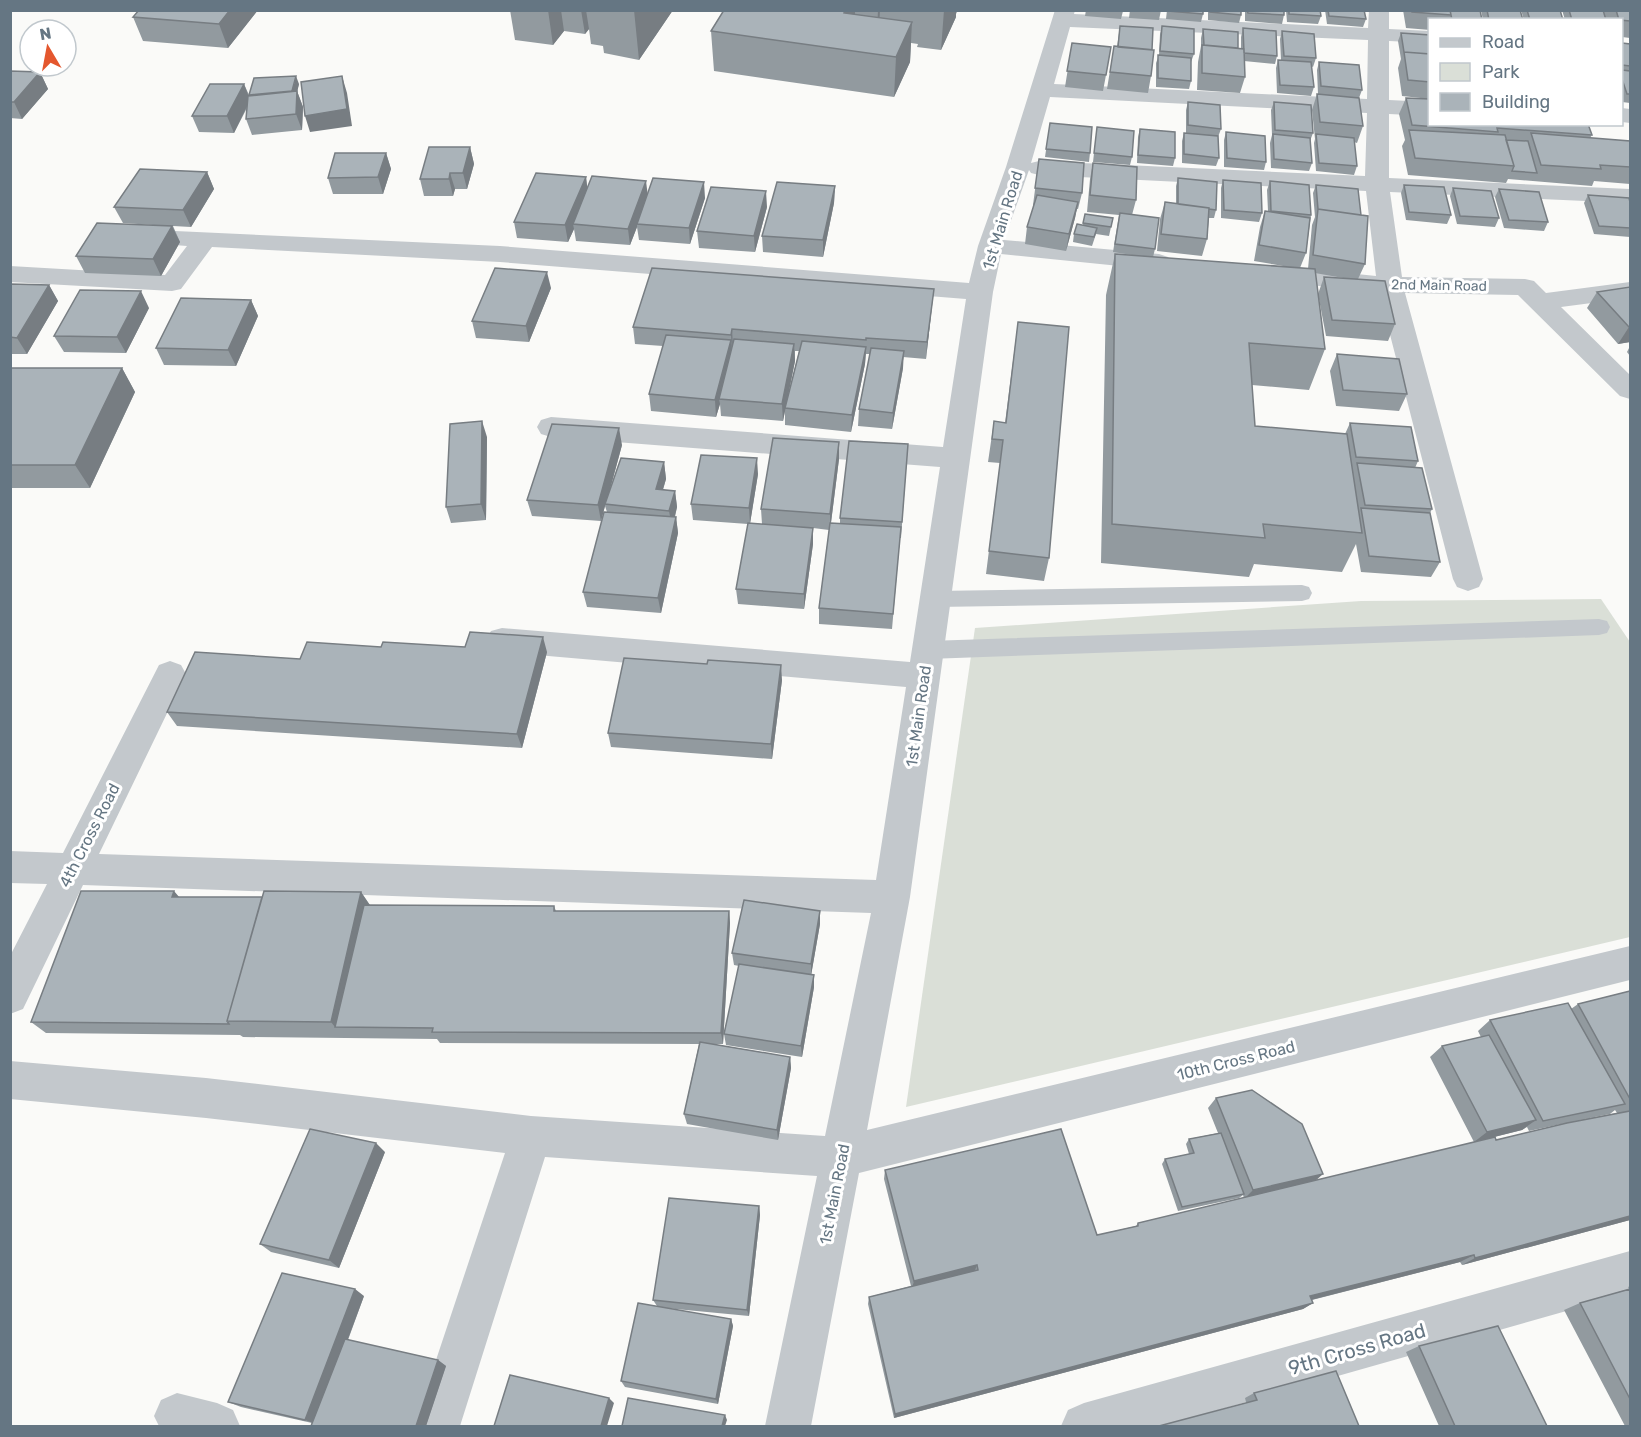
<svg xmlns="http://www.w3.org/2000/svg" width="1641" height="1437" font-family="Rubik,sans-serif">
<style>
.green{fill:#dadfd7}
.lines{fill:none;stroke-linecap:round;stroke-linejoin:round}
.service{fill:#c3c8cc;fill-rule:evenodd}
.minor{fill:#c3c8cc;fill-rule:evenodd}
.wall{fill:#929a9f;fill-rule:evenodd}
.shaded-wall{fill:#777d82}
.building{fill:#aab3b9;stroke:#777d82;stroke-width:1.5}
.labels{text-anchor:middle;stroke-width:6;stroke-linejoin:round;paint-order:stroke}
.far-street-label{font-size:14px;fill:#657683;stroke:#fff}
.street-label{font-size:16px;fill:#657683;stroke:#fff}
.near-street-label{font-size:20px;fill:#657683;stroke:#fff}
</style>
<rect width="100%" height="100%" fill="#fafaf8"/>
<path class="green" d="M1601 599 1630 642V937L906 1107 975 628 1361 601Z"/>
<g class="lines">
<path class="service" d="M1302 585 1309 587 1312 593 1309 599 1302 601 936 607 929 605 925 599 929 593 936 591Z
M1599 619 1607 621 1610 627 1607 633 1599 635 928 659 920 656 917 650 920 644 928 641Z"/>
<path class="minor" d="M1055 10H1075L1074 14 1368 28 1369 10H1389V29L1430 31V43L1389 41V100L1430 102V116L1389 114V178L1630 189V203L1390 192 1402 277 1525 279 1534 281 1546 293 1630 282V298L1561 307 1630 375V399L1620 396 1518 295 1405 293 1483 579 1479 587 1468 591 1457 587 1453 579 1379 292 1270 281 1261 278 1257 273 1261 268 1270 265 1376 276 1366 191 1039 175 1031 173 1029 170 1004 240 1159 254 1168 257 1171 262 1168 267 1159 270 1001 254 993 292 910 897 867 1130 1630 946V980L859 1173 811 1426H765L817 1176 545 1157 460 1426H414L505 1153 206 1118 10 1099V1061L206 1078 531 1116 825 1136 871 913 83 885 23 1009 10 1014V956L47 884 10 883V851L63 853 159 665 170 661 181 665 186 674 99 854 876 880 906 687 502 652 491 649 486 640 491 631 502 628 910 662 940 467 551 437 541 434 537 427 541 420 551 417 943 447 966 299 500 262 212 247 181 289 172 291 10 282V266L165 275 187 246 123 241 120 236 123 231 132 229 500 246 969 283 978 246 1006 167ZM1070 27 1368 40 1367 99 1054 84ZM1050 97 1367 113 1365 176 1039 161 1031 163Z
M1622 108 1630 109V123L1622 122Z
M1630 1251V1293L1162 1426H1061L1068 1410 1084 1403Z
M177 1393 217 1403 233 1410 240 1426H159L154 1416 161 1400Z"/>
</g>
<path class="wall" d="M139 10H258L228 48 143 41 133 17Z
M510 10H673L639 60 604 53 603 46 591 44 589 29 585 34 564 31 553 45 515 40Z
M724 10H958L956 14V17L941 50 917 47 918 44 911 43 910 62 894 97 714 71 711 31Z
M1086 10 1123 11 1121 19 1085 16Z
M1130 10H1161L1159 20 1129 18Z
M1167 10H1203V14L1201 22 1166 19Z
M1208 10H1241V15L1239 23 1208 20Z
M1245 10H1284V15L1282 24 1245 21Z
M1286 10H1320L1321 16 1318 24 1287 22Z
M1325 10H1364L1366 19 1363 27 1327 24Z
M1403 10H1480L1482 20H1430V30L1406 28Z
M1481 10H1520L1523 20H1483Z
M1521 10H1560L1563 20H1524Z
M1562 10H1630V38L1622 37V20H1565Z
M1120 26 1151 76 1148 93 1107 89 1114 46 1117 47Z
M1162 26 1194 54 1191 62V81L1189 89 1156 87V63L1159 55 1160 34Z
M1243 28 1277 56 1275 64 1244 61 1245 77 1240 93 1197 90 1198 62 1201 46V38L1203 29 1238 48 1241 49V37Z
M1282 31 1316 58 1313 67 1311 66 1314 87 1311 96 1277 93 1276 68 1278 60H1281L1280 39Z
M1401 33 1430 35V99L1402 96 1398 68 1401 59 1398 41Z
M1072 43 1106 75 1103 91 1065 87Z
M1622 43 1630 44V103L1622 102Z
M1319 62 1362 90 1359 98 1363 126 1357 143 1354 142 1357 166 1354 175 1316 171 1314 143 1315 139 1312 110 1317 94H1318L1317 70Z
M10 71 40 72 48 89 22 119 10 118Z
M244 84 249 95 299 84 297 91 303 107 302 130 252 135 246 119 247 108 234 133 199 132 192 116Z
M1406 98 1588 124 1592 135 1590 138 1630 141V140V184L1594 181 1592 186 1508 179 1506 183 1408 175 1402 146 1405 140 1399 114Z
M1188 102 1221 129 1218 137 1219 158 1216 166 1182 163V141L1184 133H1186V110Z
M1274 102 1313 133 1310 141 1312 163 1309 171 1271 168 1270 143 1272 135 1271 110Z
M1050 123 1090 153 1089 162 1045 157Z
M1097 127 1132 157 1130 165 1093 162Z
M1140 129 1175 158 1173 166 1137 163 1138 137Z
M1226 132 1266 162 1264 170 1224 167V140Z
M470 147 474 164 467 189H455L453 196H424L420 179Z
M386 153 391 169 383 194H333L328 178Z
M1039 159 1082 193 1078 209H1077L1075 218 1066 251 1025 244 1027 227 1034 205H1033Z
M1093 163 1136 200 1132 215 1155 249 1153 257 1289 267 1254 261 1260 227 1265 211H1268L1267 190 1270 181 1311 215 1306 253 1300 268 1308 269 1312 225 1315 217 1313 193 1316 185 1365 264 1358 279 1395 324 1388 341 1326 336 1318 294 1324 277 1349 279 1315 273 1325 349 1309 390 1252 385 1255 426 1345 434 1350 423 1418 461 1415 468 1432 509 1430 513 1440 562 1431 577 1361 572 1356 544 1342 572 1254 564 1249 577 1101 563 1106 295 1115 254 1132 255 1113 252 1119 215 1087 212 1090 179Z
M207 172 214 189 191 227 173 226 180 242 161 276 85 273 76 256 153 225 123 223 114 207Z
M586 177 587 188 705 198 690 244 639 240 637 227 630 245 576 241 574 229 568 242 517 238 514 222Z
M1178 178 1216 210 1214 218H1209L1207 239 1202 256 1157 251 1160 219 1165 202 1176 204V186Z
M1223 180 1262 213 1259 222 1221 218V188Z
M1404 185 1451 215 1447 224 1406 220 1401 193Z
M835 186 834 203 823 257 763 252 762 236Z
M1453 188 1499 218 1495 227 1457 224 1450 196Z
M1499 189 1548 222 1544 231 1504 228 1495 197Z
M1588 195 1630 202V237L1594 234 1584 203Z
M767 207 755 252 699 248 697 231Z
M1085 214 1113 218 1109 236 1096 234 1092 246 1073 242 1074 234 1083 225Z
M10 284 49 285 58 301 27 354H10Z
M1630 287V342L1618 344 1587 308 1597 292Z
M551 288 529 342 476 338 472 321Z
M934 289 926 359 903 357V368L892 429 858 426 859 409 870 354H866L865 364 851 432 785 425V411L783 421 721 416 720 404 716 417 651 411 649 394 663 346 635 344 633 327ZM795 351H799L788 396 795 361Z
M251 300 258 316 236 366 164 365 156 348Z
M149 308 126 353 64 352 54 336Z
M1018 322 1049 558 1044 581 986 574 1000 463 988 462 994 421 1005 423Z
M1630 346V356L1627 352Z
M1337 354 1407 394 1399 411 1336 406 1330 371Z
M10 368H122L135 392 90 488H10Z
M487 437 486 520 451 523 446 507Z
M839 442V459L831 523 840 524V518L908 444 901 538H900L892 629 819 624V608L829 530 813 528V544L804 609 738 604 736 589 748 524 693 520 691 504 758 474 750 523 762 524 761 509Z
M622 445 609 493 664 462 666 479 663 490 675 491 677 507 675 517H676L678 533 661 613 587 607 583 592 607 512 605 506 601 521 532 516 527 500Z
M547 652 522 748 177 726 167 712 300 659Z
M782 680 772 759 611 747 608 733Z
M361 892 370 905 554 906 556 911H729L730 923 723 1044H713L790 1057 791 1068 778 1140 687 1124 684 1114 699 1044 440 1043 437 1039 243 1037 240 1035 46 1033 31 1022 179 897H262Z
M820 924 811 975 814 987 802 1057 726 1045 724 1034 739 966 734 965 732 953Z
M1630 991V1220L1462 1265 1460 1262 1312 1300 1313 1303 1303 1309 894 1418 868 1304 869 1297 911 1286 884 1179 885 1170 1097 1235 1136 1226 1138 1223 1244 1198 1243 1195 1239 1198 1178 1211 1162 1164 1165 1159 1189 1154 1186 1144 1189 1139 1218 1133 1208 1108 1216 1098 1315 1181 1496 1140 1566 1123 1529 1131 1527 1127 1522 1130 1474 1142 1430 1057 1442 1046 1481 1037 1478 1031 1490 1020 1571 1009 1578 1004ZM1615 1110 1617 1113 1569 1122 1610 1114Z
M385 1152 339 1268 271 1252 260 1244Z
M759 1206 760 1215 749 1316 665 1308 731 1319 733 1326 718 1404 625 1387 621 1381 657 1306 653 1300Z
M1630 1286V1426H1625L1564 1310 1580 1303 1629 1289 1628 1287Z
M364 1296 348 1340 438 1360 446 1366 426 1426H311L312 1423 241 1407 228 1402Z
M1419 1346 1547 1426H1439L1406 1352Z
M1254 1393 1359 1426 1246 1402 1245 1398Z"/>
<path class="shaded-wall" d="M230 10H258L228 48 219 24Z
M548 10H561L564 31 553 45Z
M581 10H586L589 29 585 34Z
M634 10H673L639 60Z
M845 10H855V29L844 13Z
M878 10H880L879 29 877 32Z
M944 10H956V17L941 50Z
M912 22 910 62 894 97 896 57Z
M40 72 48 89 22 119 14 102Z
M296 76 299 84 294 106 291 97Z
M342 76 347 93 352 126 310 132 305 116Z
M244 84 250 100 234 133 227 116Z
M297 91 303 107 302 130 296 114Z
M470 147 474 164 467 189 463 173Z
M386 153 391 169 383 194 378 177Z
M207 172 214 189 191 227 183 210Z
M450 173 455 189 453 196 449 179Z
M586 177 588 193 573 224 574 229 568 242 565 225Z
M646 181 648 197 637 224V227L630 245 628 229Z
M704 182 705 198 690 244 689 228Z
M835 186 834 203 823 257V240Z
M766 191 767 207 755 252 754 236Z
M1078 202 1075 218 1066 251 1069 234Z
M172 226 180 242 161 276 153 259Z
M547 272 551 288 529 342 526 326Z
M49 285 58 301 27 354 17 338Z
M934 289 932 305 926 359 927 342Z
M141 291 149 308 126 353 117 337Z
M251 300 258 316 236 366 228 350Z
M1629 327H1630V342L1618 344Z
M732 329 733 346 732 352 731 335Z
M731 340 732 356 719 399 720 404 716 417 715 400Z
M794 344 795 361 783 421 782 404Z
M866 347 865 364 851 432 852 415Z
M904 351 903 368 892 429 893 413Z
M122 368 135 392 90 488 75 465Z
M482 421 487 437 486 520 481 504Z
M619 428 622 445 606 504H605V506L601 521 598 505Z
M839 442V459L830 530V514Z
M757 458 758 474 750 524 749 508Z
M664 462 666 479 658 505 656 489Z
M675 491 677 507 672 527 669 511Z
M676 517 678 533 661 613 658 598Z
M813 528V544L804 609V594Z
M543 637 547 652 522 748 517 734Z
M781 665 782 680 772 759 771 744Z
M174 891 185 904 172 897Z
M361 892 373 910 335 1027 331 1022Z
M729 911 730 923 723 1044 721 1033Z
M820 911V924L811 976V964Z
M814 975V987L802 1057 801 1046Z
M790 1057 791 1068 778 1140 777 1130Z
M1536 1120 1522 1130 1474 1142 1487 1132Z
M376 1143 385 1152 339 1268 329 1260Z
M1323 1174 1313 1183 1244 1199 1253 1190Z
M759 1206 760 1215 749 1316 747 1310Z
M1630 1216V1220L1462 1265 1475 1258Z
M1474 1255 1460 1262 1299 1303 1310 1296Z
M977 1265 974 1273 912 1288 914 1281Z
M355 1289 364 1296 316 1424 305 1420Z
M1313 1303 1303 1309 894 1418 895 1414Z
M731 1319 733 1326 718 1404 716 1399Z
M438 1360 446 1366 426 1426H416Z
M609 1398 614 1403 607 1426H601Z
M725 1415 727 1420 725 1426H722Z"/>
<path class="building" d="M139 10H230L219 24 133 17Z
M724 10H845L844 13 912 22 896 57 711 31Z
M1168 10H1203V14L1168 11Z
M1210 10H1241V15L1210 12Z
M1247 10H1284V15L1248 13Z
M1289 10H1320L1321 16 1289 14Z
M1328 10H1364L1366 19 1329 16Z
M1412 10H1450L1451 15 1412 12Z
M1450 10H1480L1482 20H1452Z
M1487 10H1520L1523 20H1489Z
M1527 10H1560L1563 20H1530Z
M1569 10H1603L1606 20H1572Z
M1616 10H1630V21L1619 20Z
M1120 26 1153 28 1152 50 1118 47Z
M1162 26 1194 29V54L1160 51Z
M1243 28 1276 31 1277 56 1244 53Z
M1203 29 1238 32V48L1204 45Z
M1282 31 1314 34 1316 58 1284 56Z
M1401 33 1430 35V54L1404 52Z
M1072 43 1111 47 1106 75 1067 71Z
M1622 43 1630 44V66L1622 65Z
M1202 45 1244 49 1245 77 1202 73Z
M1114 46 1154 50 1151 76 1110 72Z
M1404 52 1430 54V82L1408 80Z
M1158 55 1191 58V81L1158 78Z
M1278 60 1311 62 1314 87 1280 85Z
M1319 62 1359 65 1362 90 1321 86Z
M1622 70 1630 71V94H1627L1622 79Z
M10 71 40 72 14 102H10Z
M296 76 292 91 249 95 254 78Z
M342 76 347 109 305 116 301 82Z
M210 84H244L227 116H192Z
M297 91 296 114 246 119 248 96Z
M1317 94 1359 98 1363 126 1320 122Z
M1406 98 1430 99V124H1588L1592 135 1497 128 1498 132 1412 125Z
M1188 102 1220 105 1221 129 1188 125Z
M1274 102 1311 105 1313 133 1275 130Z
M1050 123 1092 127 1090 153 1046 149Z
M1097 127 1134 131 1132 157 1094 153Z
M1140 129 1175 132V158L1138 155Z
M1409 130 1505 135 1514 166 1415 158Z
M1226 132 1265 136 1266 162 1227 158Z
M1184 133 1218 136 1219 158 1184 154Z
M1531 133 1630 141V167L1600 165 1601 169 1541 165Z
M1273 134 1310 138 1312 163 1274 159Z
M1316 134 1354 138 1357 166 1319 163Z
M1506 140 1528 141 1537 173 1512 171 1514 166Z
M429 147H470L463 173H450L449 179H420Z
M335 153H386L378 177 328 178Z
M1039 159 1084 163 1082 193 1035 188Z
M1093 163 1137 167 1136 200 1090 195Z
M140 169 207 172 183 210 114 207Z
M536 173 586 177 565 225 514 222Z
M592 176 646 181 628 229 573 224Z
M653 178 704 182 689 228 637 224Z
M1178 178 1217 182 1216 210 1209 209V208L1178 204Z
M1223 180 1261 183 1262 213 1224 210Z
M1270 181 1309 185 1311 215 1271 211Z
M777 182 835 186 823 240 762 236Z
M1316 185 1358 189 1361 215 1318 209Z
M1404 185 1444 187 1451 215 1409 212Z
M711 187 766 191 754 236 697 231Z
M1453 188 1491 191 1499 218 1460 216Z
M1499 189 1539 192 1548 222 1509 220Z
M1037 195 1078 202 1069 234 1027 227Z
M1588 195 1629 198 1630 202V228L1599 226Z
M1165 202 1209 208 1207 239 1161 234Z
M1318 209 1368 216 1365 264 1313 255Z
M1265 211 1310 218 1306 253 1259 245Z
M1120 213 1159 218 1155 249 1115 244Z
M1085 214 1113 218 1111 227 1083 223Z
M97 223 172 226 153 259 76 256Z
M1077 224 1097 228 1094 237 1074 234Z
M1115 254 1315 269 1325 349 1249 343 1255 426 1347 434 1362 533 1263 524 1265 538 1112 524Z
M495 268 547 272 526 326 472 321Z
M652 268 934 289 927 342 866 338V340L732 329 731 335 633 327Z
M1324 277 1385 281 1395 324 1332 320Z
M10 284 49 285 17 338 10 337Z
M1630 287V327H1629L1597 292Z
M80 290 141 291 117 337 54 336Z
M181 298 251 300 228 350 156 348Z
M1018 322 1069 327 1049 558 989 551 1003 440 992 439 994 421 1006 423Z
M666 335 731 340 715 400 649 394Z
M734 339 794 344 782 404 719 399Z
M802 341 866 347 852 415 785 408Z
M871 348 904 351 893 413 859 409Z
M1337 354 1399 359 1407 394 1343 390Z
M10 368H122L75 465H10Z
M482 421 481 504 446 507 450 424Z
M1350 423 1411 427 1418 461 1356 457Z
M552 424 619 428 598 505 527 500Z
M773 438 839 442 830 514 761 509Z
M849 441 908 444 902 522 840 518Z
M701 455 757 458 749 508 691 504Z
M621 458 664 462 656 489 675 491 669 511 605 504Z
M1357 463 1422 468 1432 509 1365 505Z
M1361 508 1430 513 1440 562 1369 556Z
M604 512 676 517 658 598 583 592Z
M748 523 813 528 804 594 736 589Z
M830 523 901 527 893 614 819 608Z
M470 632 543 637 517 734 167 712 195 652 300 659 307 642 381 647 383 642 465 647Z
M624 658 707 664 708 660 781 665 771 744 608 733Z
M81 891H174L172 897H262L227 1021 229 1024 31 1022Z
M264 891 361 892 331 1022 227 1021Z
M744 900 820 911 811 964 732 953Z
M364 905 554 906V911H729L721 1033 432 1032 433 1028 335 1027Z
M739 964 814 975 801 1046 724 1034Z
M1630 991V1099L1578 1004Z
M1568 1003 1625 1104 1543 1121 1490 1020Z
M1489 1035 1536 1120 1487 1132 1442 1046Z
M700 1042 790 1057 777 1130 684 1114Z
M1252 1090 1302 1124 1323 1174 1253 1190 1216 1098Z
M1630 1111V1216L1475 1258 1474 1255 1310 1296 1313 1303 895 1414 869 1297 978 1270 977 1265 914 1281 885 1170 1061 1129 1097 1235 1138 1226V1223L1495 1137 1496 1140 1567 1123Z
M310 1129 376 1143 329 1260 260 1244Z
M1221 1133 1244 1194 1182 1207 1165 1159 1194 1153 1189 1139Z
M669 1198 759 1206 747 1310 653 1300Z
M282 1273 355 1289 305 1420 228 1402Z
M1630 1289V1399L1580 1303Z
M638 1303 731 1319 716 1399 621 1381Z
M1498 1326 1547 1426H1455L1419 1346Z
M345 1339 438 1360 416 1426H311Z
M1336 1371 1359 1426H1159L1257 1400 1254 1393Z
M510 1375 609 1398 601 1426H494Z
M628 1398 725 1415 722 1426H622Z"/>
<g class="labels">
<g class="far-street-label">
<text transform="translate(1439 285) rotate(1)" y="5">2nd Main Road</text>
</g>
<g class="street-label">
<text transform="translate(1002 220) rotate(-73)" y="6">1st Main Road</text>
<text transform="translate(918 716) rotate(-82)" y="6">1st Main Road</text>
<text transform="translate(89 835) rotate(-63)" y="6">4th Cross Road</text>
<text transform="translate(1236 1060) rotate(-14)" y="6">10th Cross Road</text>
<text transform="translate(834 1194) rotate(-79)" y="6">1st Main Road</text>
</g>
<g class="near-street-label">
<text transform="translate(1357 1349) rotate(-16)" y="7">9th Cross Road</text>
</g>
</g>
<rect width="1641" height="1437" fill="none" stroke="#657683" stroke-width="24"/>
<rect x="1428" y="18" width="195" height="108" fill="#ffffff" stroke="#c1c8cd" stroke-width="1.5"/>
<rect x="1440" y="38" width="30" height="9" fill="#c3c8cc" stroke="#c1c8cd" stroke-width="1.5"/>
<text x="1482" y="48" font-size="18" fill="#657683">Road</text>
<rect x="1440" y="63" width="30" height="18" fill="#dadfd7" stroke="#c1c8cd" stroke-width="1.5"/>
<text x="1482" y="78" font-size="18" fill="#657683">Park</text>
<rect x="1440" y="93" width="30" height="18" fill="#aab3b9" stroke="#c1c8cd" stroke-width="1.5"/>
<text x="1482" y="108" font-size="18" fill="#657683">Building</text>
<g transform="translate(48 48) rotate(350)"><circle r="28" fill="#ffffff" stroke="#c1c8cd" stroke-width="1.5"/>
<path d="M0-4.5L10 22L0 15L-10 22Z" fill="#e4572e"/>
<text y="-9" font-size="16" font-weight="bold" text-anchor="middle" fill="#657683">N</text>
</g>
</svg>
